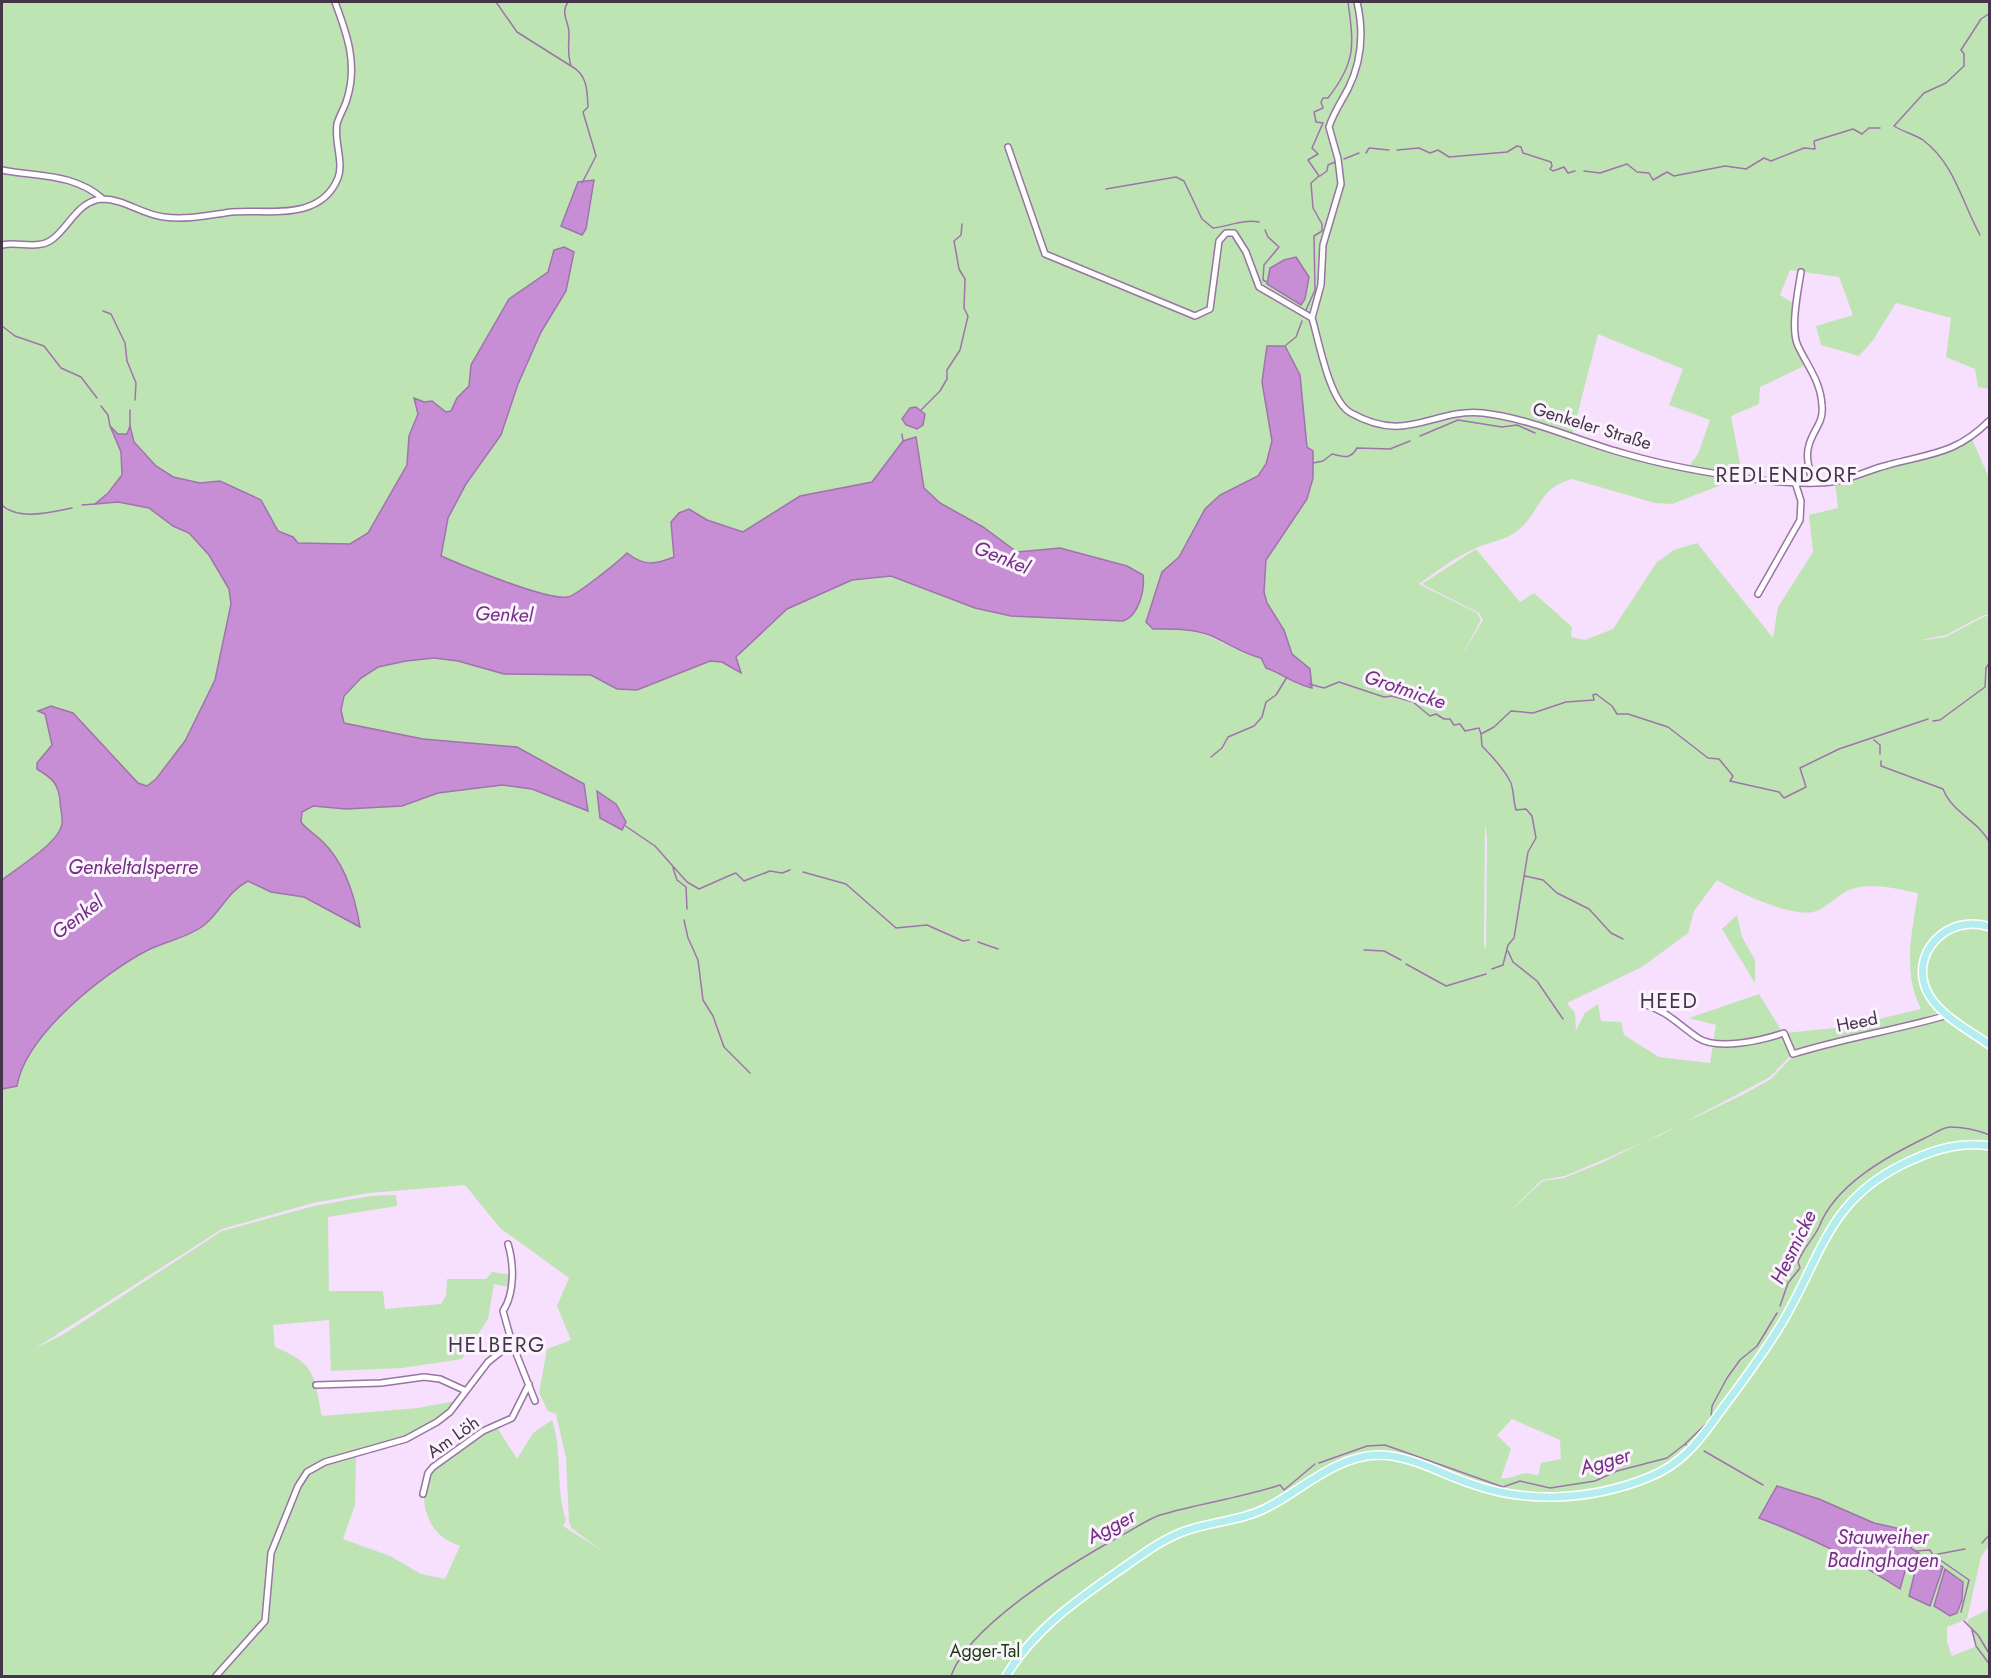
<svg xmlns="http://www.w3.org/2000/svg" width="1991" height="1678" font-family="Jost,sans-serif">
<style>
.green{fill:#bee4b4;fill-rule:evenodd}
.water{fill:#c78ed6;stroke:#a073ac;stroke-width:1.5}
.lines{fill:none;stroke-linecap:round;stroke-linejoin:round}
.stream{stroke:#a073ac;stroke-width:1.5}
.minor-casing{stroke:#9874a2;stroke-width:8}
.major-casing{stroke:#fff;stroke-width:10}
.minor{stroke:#fff;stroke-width:5}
.major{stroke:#b3edef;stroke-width:7}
.labels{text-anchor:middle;stroke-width:6;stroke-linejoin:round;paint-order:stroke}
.street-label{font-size:18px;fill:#45354a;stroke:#fbf3fd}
.park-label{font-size:18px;fill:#183e0b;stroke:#fbf3fd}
.water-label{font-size:20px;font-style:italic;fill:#732e84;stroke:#fbf3fd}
.quarter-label{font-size:21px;letter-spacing:1.5px;fill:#45354a;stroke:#fbf3fd}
</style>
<rect width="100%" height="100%" fill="#f7dffe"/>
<path class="green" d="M2 2H1989V389L1978 387 1975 369 1946 357 1951 318 1896 303 1873 340 1859 356 1821 345 1816 326 1853 315 1839 277 1790 270 1780 295 1795 304 1796 345 1804 366 1760 387 1759 404 1731 416 1742 474 1689 466 1698 454 1710 420 1669 405 1683 369 1598 334 1572 436 1626 456 1742 477 1672 504 1655 503 1572 479C1535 489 1541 516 1513 534 1501 541 1486 543 1474 549 1454 558 1437 571 1419 584L1477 613 1481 620 1460 659 1483 620 1479 613 1422 584 1476 549 1520 602 1534 593 1572 627 1571 637 1585 640 1613 629 1657 562 1674 550 1697 543 1773 638 1778 607 1813 552 1809 515 1838 508 1835 482 1960 448 1972 439 1989 478V615H1984L1946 635 1916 641 1946 637 1985 616 1989 617V1041L1932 998C1924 984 1924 971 1926 955L1948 932 1946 927 1921 954 1924 990 1937 1013C1890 1033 1842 1038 1793 1053L1785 1033 1845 1027 1921 1009C1902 971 1912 933 1918 893 1897 889 1870 881 1849 890 1837 895 1826 909 1813 912 1791 917 1736 892 1717 880L1694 911 1688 933 1642 967 1567 1003 1575 1013 1576 1030 1585 1013 1598 1004 1601 1021 1621 1022 1624 1035 1659 1057 1710 1063 1713 1044H1756L1783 1035 1792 1054 1770 1077 1661 1135 1565 1176 1542 1180 1505 1216 1543 1181 1564 1178 1601 1163 1744 1094 1771 1079 1793 1056 1834 1043 1943 1019 1989 1051V1545L1981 1557 1967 1619 1947 1627V1642L1952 1656 1977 1646 1967 1620 1989 1609V1676H1007L1033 1646 1031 1645 1004 1676H2V1089L17 1086C26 1033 104 973 149 950 166 941 188 938 203 926 220 913 228 891 248 881L272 892 304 897 360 927C355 896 345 863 322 841 315 834 307 830 301 822L302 812 313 806 346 809 402 806 438 793 502 785 532 789 588 811 584 784 517 747 423 739 344 723 341 710 344 696 361 678 378 667 407 661 434 658 458 661 504 674 591 675 617 689 637 690 710 661 722 662 740 673 736 658 787 609 852 580 891 576 975 608 1011 616 1123 621C1139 616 1145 589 1143 575L1127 566 1060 548 1017 552 983 527 940 503 924 488 915 437 903 441 872 482 800 496 743 532 707 520 689 509 679 513 671 522 674 557C654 565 644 566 627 553 619 561 577 595 568 597 547 600 465 566 441 556L448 518 466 484 501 435 518 384 541 332 566 291 574 252 564 247 554 250 548 272 509 299 471 365 469 386 457 398 451 411 446 412 432 401 424 402 414 398 418 414 409 436 407 465 368 533 350 544 298 543 293 537 278 531 261 500 220 481 200 483 173 477 156 466 134 442 130 427 127 434H118L110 427 121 452 122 476 96 504 118 502 138 504 149 507 173 526 189 533 209 555 229 589 231 604 215 680 185 741 156 779 147 786 138 784 73 713 51 706 39 711 45 714 52 745 37 763V769C56 781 57 783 60 805 61 814 64 824 59 832 46 852 20 866 2 880ZM1296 257 1309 277 1305 299 1301 305 1267 285 1270 268 1284 260ZM1285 346 1300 375 1307 447 1313 452V478L1307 499 1266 560 1264 593 1267 603 1284 630 1292 654 1310 669 1311 688C1294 685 1282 674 1266 668L1261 658C1236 653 1216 636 1190 630 1177 627 1160 633 1148 626L1146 621 1162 572 1179 557 1205 509 1220 495 1258 476 1266 464 1272 441 1262 382 1267 347ZM916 407 925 413 923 425 917 429 906 425 902 419 910 408ZM1485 823 1487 839 1486 950 1484 944ZM465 1185 500 1228 569 1278 557 1306 571 1340 547 1349 539 1393 548 1411 556 1414 566 1458 569 1522 571 1528 601 1550 563 1526 566 1520C555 1489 563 1452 552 1420L533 1433 517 1459 498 1429C465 1442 414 1468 426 1511 432 1531 442 1539 460 1546L445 1579 421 1574 390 1556 343 1539 355 1505 356 1457C385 1445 439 1429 455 1401L418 1408 322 1416C314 1375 316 1364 275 1347L273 1325 329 1320 331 1371 402 1368 462 1359 488 1319 494 1284 513 1288 512 1275 492 1272 486 1279H447L446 1296 441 1304 385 1309 383 1291H329L328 1217 397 1206 396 1195 370 1196 314 1206 222 1231 64 1334 34 1349 222 1229 313 1203 369 1193ZM1512 1419 1560 1440 1561 1459 1541 1463 1538 1476C1523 1468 1515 1480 1501 1478L1511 1449 1497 1435ZM1411 1461 1495 1491 1524 1494 1522 1497 1538 1498V1501L1503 1498ZM1777 1486 1819 1499 1874 1523 1909 1531 1910 1535 1907 1537 1914 1541 1911 1548 1919 1553 1909 1557 1900 1589 1851 1558 1811 1538 1759 1518ZM1918 1559H1929L1943 1567 1930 1605 1909 1596ZM1945 1570 1963 1582 1962 1600 1957 1613 1950 1616 1934 1606Z
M1737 915 1742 937 1755 960V983L1722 929Z
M1759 994 1783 1033 1756 1042 1713 1043 1716 1025 1689 1018Z"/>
<path class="water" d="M594 180 586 229 582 235 561 226 578 182Z
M564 247 574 252 566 291 541 332 518 384 501 435 466 484 448 518 441 556C464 566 548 601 568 597 577 595 619 561 627 553 644 566 654 565 674 557L671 522 679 513 689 509 707 520 743 532 800 496 872 482 903 441 916 437 924 488 940 503 983 527 1017 552 1060 548 1127 566 1143 575C1145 589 1139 616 1123 621L1011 616 975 608 891 576 852 580 787 609 736 657 741 673 722 662 710 661 637 690 617 689 591 675 504 674 458 661 434 658 406 661 378 667 361 678 344 696 341 710 344 723 423 739 517 747 584 784 588 811 532 789 502 785 438 793 402 806 346 809 313 806 302 812 301 822C307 830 315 834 322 841 345 863 355 896 360 927L304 897 271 892 248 881C228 891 220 913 203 926 187 938 166 941 148 950 105 972 25 1035 17 1086L2 1089V880C17 868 59 843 62 824 63 816 60 808 60 800 58 783 52 778 37 769V763L52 745 45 714 38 711 51 706 73 713 138 783 147 786 156 779 185 741 215 680 231 604 229 589 209 555 189 533 173 526 149 508 118 502 95 504 108 493 122 475 121 452 110 426 118 434H127L130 426 134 442 156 466 173 477 200 483 220 481 261 500 278 531 293 537 298 543 350 544 368 533 407 465 409 436 418 414 414 398 424 402 432 401 446 412 451 411 457 398 469 386 471 365 509 299 548 272 554 250Z
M1296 257 1309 277 1305 299 1301 305 1267 284 1270 268 1284 260Z
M1267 346H1285L1300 375 1307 447 1313 451V478L1307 499 1266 560 1264 592 1267 603 1284 630 1292 654 1310 669 1312 688C1294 684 1283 674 1266 668L1261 658C1244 654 1229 644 1214 637 1195 628 1173 629 1153 629L1146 622 1162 572 1179 557 1205 509 1220 495 1258 476 1266 464 1272 441 1262 382Z
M916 407 925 414 923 425 917 429 906 425 902 419 910 408Z
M597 791 616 804 626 822 622 830 600 818Z
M1777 1486 1819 1499 1874 1523 1910 1531 1908 1537 1914 1540 1911 1548 1919 1553 1909 1557 1900 1589C1855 1559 1810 1537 1759 1518Z
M1918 1559H1929L1943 1567 1930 1606 1909 1596Z
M1945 1569 1963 1582 1962 1600 1957 1613 1950 1616 1934 1606Z"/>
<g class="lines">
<path class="stream" d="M496 2 517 32 571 66
M568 2C560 13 569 22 569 33 569 46 567 53 571 66 588 75 587 91 588 107L583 112 596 156 582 183
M1397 150 1419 148 1430 153 1438 150 1449 157 1507 152 1517 146 1521 147 1523 153 1551 162 1552 166 1550 169 1553 171 1564 167 1568 173 1575 171
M1366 153 1369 148 1389 150
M1344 159 1359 153
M1584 171 1600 173 1627 164 1637 172 1649 173 1653 180 1667 172 1674 176 1725 166 1746 169 1764 158 1771 161 1804 148 1815 149 1814 141 1853 129 1862 134 1869 128H1880
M1320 176 1327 171 1328 165 1335 162
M1106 189 1176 177 1184 181 1202 219 1213 228C1230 226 1243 219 1259 222
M1265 230 1268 237 1279 247 1264 265 1263 280 1267 282
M1980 235C1962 203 1955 164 1923 140 1914 134 1903 132 1894 126L1924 93 1946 83 1964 66V54L1961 50 1981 19 1990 13
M1989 246 1990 247
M1306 310 1315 290 1314 236 1322 231V224L1313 208 1311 183 1319 176 1308 160 1318 154 1312 148 1323 123 1316 122 1314 112 1323 108 1321 102 1323 98H1328C1356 62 1354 46 1348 2
M103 311 111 314 125 343 127 361 136 383 135 400
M2 326 15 336 44 346 61 368 81 377 97 398
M1286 345 1296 337 1302 321
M101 406 108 415 110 426
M921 410 940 391 947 379V370L960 350 968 316 964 308 965 279 959 269 954 241 961 235 962 224
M130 426V410
M902 434 903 441
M1420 436 1458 420 1502 427 1517 425 1535 433
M1313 463 1323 461 1332 454C1344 457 1350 460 1357 448L1390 449 1410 441
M2 505C18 521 51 512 72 508
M82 505 95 504
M1309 684 1324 688 1339 682 1384 697 1392 696 1413 702 1430 716 1436 714 1444 719H1450L1454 725 1460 724 1465 731 1479 728 1481 734 1494 727 1511 711 1533 713 1566 702 1594 700 1593 695 1596 694 1612 706 1617 714H1628L1668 727 1708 758 1719 759 1733 776 1730 781 1779 792 1784 798 1806 787 1800 768 1839 749 1928 719
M1933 721 1940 720 1985 687 1986 668 1990 662
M1481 734 1482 746C1493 757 1503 768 1510 781 1514 788 1513 801 1516 810L1526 809 1532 816 1536 838 1528 852 1514 938 1508 945 1503 965 1492 969
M1874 740 1880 745V754
M1211 757 1222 748 1228 737 1254 726 1262 717 1266 702 1276 695 1287 677
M1881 761V766L1943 789C1953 814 1978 820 1990 843
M624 825 655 846 687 882 699 889 733 874 736 873 744 881 770 871 782 873 790 870
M673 868 677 880 686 887 687 909
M803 872 846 884 896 928 927 925 963 941 969 940
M1525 876 1543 880 1557 893 1589 909 1611 933 1623 939
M684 920 688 938 698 960 703 1000 713 1016 724 1047 750 1073
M978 942 998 949
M1364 950 1384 951 1401 960
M1508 951 1513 962 1537 981 1563 1019
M1406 964 1446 986 1486 974
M1780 1306 1788 1283 1800 1268 1798 1262C1803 1248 1814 1238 1819 1227 1835 1185 1886 1157 1925 1138 1933 1135 1942 1127 1950 1127 1963 1127 1977 1130 1990 1135
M1685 1444 1711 1419 1712 1406 1727 1378 1740 1360 1757 1346 1777 1313
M1704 1451 1763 1485
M1319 1463 1367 1446 1385 1445 1503 1487 1520 1481 1550 1488 1595 1481 1617 1471 1667 1458 1685 1444 1688 1446
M1982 1543 1990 1534
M1915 1551 1930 1550 1933 1555 1965 1549
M1933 1555 1969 1580 1961 1612
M1964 1621 1978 1635 1990 1655
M1972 1630 1976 1646 1990 1665
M951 1676C969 1624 1075 1561 1124 1534 1136 1528 1148 1519 1160 1515 1200 1503 1241 1498 1280 1485L1284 1490 1315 1464"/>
<g class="minor-casing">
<path id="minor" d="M1008 147 1045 254 1195 316 1210 309 1219 241 1226 233H1234L1246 252 1259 287 1312 318
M2 170C37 177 74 173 103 199
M2 245C19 241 39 251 54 238 70 225 79 200 103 199 124 199 143 215 164 217 187 220 209 215 232 212 268 209 320 222 338 178 344 162 334 142 337 124 339 116 345 107 347 99 358 64 347 34 335 2
M1801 272C1798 290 1790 330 1798 346 1808 367 1821 382 1822 406 1824 422 1813 430 1809 445 1805 457 1810 470 1812 482
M1312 318C1319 341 1329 401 1351 413 1408 445 1432 408 1483 413 1533 419 1578 441 1626 454 1674 468 1789 490 1837 481 1854 478 1871 469 1888 465 1932 453 1956 454 1990 420
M1312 318 1321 285 1323 245 1341 184 1338 159 1329 127C1333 114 1341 102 1348 89 1362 61 1364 32 1357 2
M1758 594 1800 520 1801 501 1795 482
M1643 1004C1666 1010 1679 1025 1698 1038 1718 1051 1763 1040 1784 1033L1793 1054C1844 1038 1897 1030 1948 1015
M508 1244C514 1264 515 1293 503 1311L512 1343 535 1401
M316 1385 381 1383 424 1377 440 1379 464 1390
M423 1494 428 1473 433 1467 483 1431 512 1418 529 1384
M216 1676 265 1621 271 1553 298 1486 307 1472 325 1462 406 1439 437 1422 450 1412 488 1362 512 1343"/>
</g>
<g class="major-casing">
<path id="major" d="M1990 927C1948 912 1906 955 1929 995 1941 1016 1970 1031 1990 1045
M1006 1676C1033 1631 1074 1602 1117 1572 1139 1557 1160 1540 1185 1531 1213 1521 1242 1521 1268 1507 1303 1489 1336 1456 1378 1455 1411 1455 1441 1474 1472 1484 1527 1504 1592 1500 1647 1478 1682 1465 1701 1439 1722 1409 1743 1381 1764 1353 1782 1323 1824 1252 1828 1197 1912 1160 1938 1148 1962 1142 1990 1146"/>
</g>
<use href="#minor" class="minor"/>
<use href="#major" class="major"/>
</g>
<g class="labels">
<g class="street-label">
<text transform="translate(1592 426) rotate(17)" y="6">Genkeler Straße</text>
<text transform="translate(1857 1022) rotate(-11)" y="6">Heed</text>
<text transform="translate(453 1437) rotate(-35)" y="6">Am Löh</text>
</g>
<g class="park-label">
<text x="985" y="1657">Agger-Tal</text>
</g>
<g class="water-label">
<text transform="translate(1002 557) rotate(22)" y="7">Genkel</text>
<text transform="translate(504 614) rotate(2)" y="7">Genkel</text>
<text transform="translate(1405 689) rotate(19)" y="7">Grotmicke</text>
<text x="133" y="874">Genkeltalsperre</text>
<text transform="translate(77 917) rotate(-37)" y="7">Genkel</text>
<text transform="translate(1793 1247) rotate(-64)" y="7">Hesmicke</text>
<text transform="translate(1605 1461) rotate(-16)" y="7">Agger</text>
<text transform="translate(1111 1526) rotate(-28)" y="7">Agger</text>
<text x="1883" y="1544">Stauweiher<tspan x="1883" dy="23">Badinghagen</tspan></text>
</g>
<g class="quarter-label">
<text x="1787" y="482">REDLENDORF</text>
<text x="1669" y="1008">HEED</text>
<text x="497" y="1352">HELBERG</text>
</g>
</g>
<rect width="1991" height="1678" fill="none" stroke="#45354a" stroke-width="6"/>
</svg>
